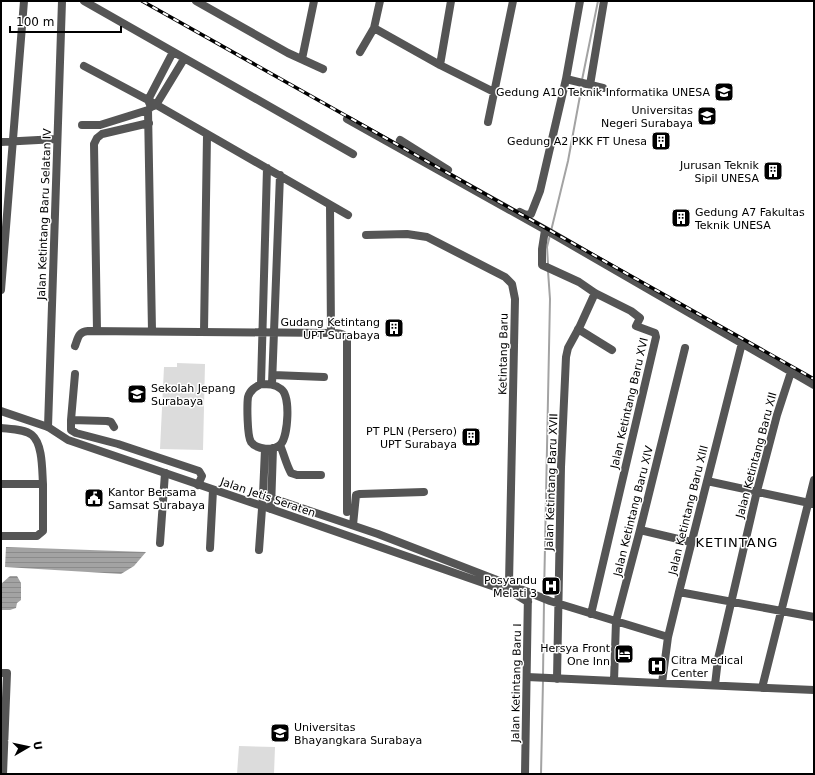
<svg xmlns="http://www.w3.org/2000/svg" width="815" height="775" font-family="'DejaVu Sans',sans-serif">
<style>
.garden{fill:#dcdcdc}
.water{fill:url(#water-rules)}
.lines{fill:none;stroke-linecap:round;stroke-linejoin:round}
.stream{stroke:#a3a3a3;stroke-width:2}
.minor{stroke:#555;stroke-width:8}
.tertiary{stroke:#555;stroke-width:8}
.rail-casing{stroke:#000;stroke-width:3.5}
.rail{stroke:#fff;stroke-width:2;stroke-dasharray:6;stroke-linecap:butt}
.labels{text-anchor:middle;stroke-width:3;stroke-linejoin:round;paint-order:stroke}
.poi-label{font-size:11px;fill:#000;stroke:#fff;text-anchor:end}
.street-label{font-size:11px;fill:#000;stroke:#fff}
.quarter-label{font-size:13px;letter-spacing:1px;fill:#000;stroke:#fff}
</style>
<defs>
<pattern id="water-rules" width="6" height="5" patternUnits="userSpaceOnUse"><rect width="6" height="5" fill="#a3a3a3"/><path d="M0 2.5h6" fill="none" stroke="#8b8b8b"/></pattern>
</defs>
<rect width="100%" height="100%" fill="#fff"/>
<path class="garden" d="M177 363 205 364 203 450 160 449 164 367H177Z
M239 746 275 747 274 774H237Z"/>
<path class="water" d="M6 547 146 552 134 566 121 574 5 567Z
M10 576H17L21 583V600L17 603 16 608 10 610H1V584Z"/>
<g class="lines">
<path class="stream" d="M582 80 598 1
M551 231 568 161 582 85
M548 264 547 247 550 235
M544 596 550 299 548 271
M543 676 544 601
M541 774 543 681"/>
<path class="minor" d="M84 1 353 154
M196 1 288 53 323 69
M374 28 440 65 494 92
M360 52 374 28 380 1
M302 59 314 1
M440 65 451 1
M84 66 148 100 348 215
M566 79 603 88
M590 85 604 1
M151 107 156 105 184 59
M347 119 551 233 814 385
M488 122 513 1
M82 125H100L148 110
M400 140 448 170
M1 142 57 139
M330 205 331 333
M520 212 526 215 531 214 540 191 566 79 580 1
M545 230 542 249V265L579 282 595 293 631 311 640 318 636 326 655 333 656 337 591 614
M366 235 407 234 427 237 505 277 512 284 515 299 509 583
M1 290 24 1
M578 329 612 350
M97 331 94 144 97 138 102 134 149 123
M152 331 148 110 151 107 148 100 173 52
M204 332 207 135
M75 346C78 338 78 332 88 331L331 333C338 333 343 333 347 338V512
M75 374 71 420 107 421 111 422 114 427
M273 375 324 377
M261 384 267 168
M261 384C268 384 275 384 281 389 291 396 288 435 281 444 274 451 257 450 251 442 247 436 247 404 248 397 250 390 255 387 261 384Z
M272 384 280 175
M71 420V430L76 433 118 444 199 471 202 476 198 485
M48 427 62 1
M1 428C10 429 25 429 32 435 43 444 42 471 43 484
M280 445C284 454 286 464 291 473L297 475H321
M707 481 814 504
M1 484H43V531L37 536H1
M271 509 273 448
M353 525 356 495 360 494 424 492
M640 530 691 542
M160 543 165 473
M210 548 213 490
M259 550 263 495 265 449
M528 592 550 601 668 637
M679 592 814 617
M1 673H7L3 774
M527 677 814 690
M557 679 561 467 566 357 568 348 580 326 595 293
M614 681 616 621 640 530 685 348
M662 683 668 637 679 592 742 343
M715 685 718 659 757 491 777 415 791 372
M762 688 814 480"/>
<path class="tertiary" d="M1 411 48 427 68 440 271 509 515 594 528 602
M263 495 378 534 528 592 525 774"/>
<g class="rail-casing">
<path id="rail" d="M142 1 814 379"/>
</g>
<use href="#rail" class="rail"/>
</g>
<defs>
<g id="university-square" transform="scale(1)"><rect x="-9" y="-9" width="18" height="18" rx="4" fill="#000" stroke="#fff"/><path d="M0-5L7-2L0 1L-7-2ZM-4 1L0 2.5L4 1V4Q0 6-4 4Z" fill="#fff"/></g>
<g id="building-square" transform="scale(1)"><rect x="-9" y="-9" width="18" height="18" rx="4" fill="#000" stroke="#fff"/><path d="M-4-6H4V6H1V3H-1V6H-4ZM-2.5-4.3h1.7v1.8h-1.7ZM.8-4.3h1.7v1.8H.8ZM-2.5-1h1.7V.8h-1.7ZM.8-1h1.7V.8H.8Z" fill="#fff"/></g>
<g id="school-square" transform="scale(1)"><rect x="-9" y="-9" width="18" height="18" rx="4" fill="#000" stroke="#fff"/><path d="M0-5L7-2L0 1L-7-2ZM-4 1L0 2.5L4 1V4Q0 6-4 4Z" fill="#fff"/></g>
<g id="civic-square" transform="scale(1)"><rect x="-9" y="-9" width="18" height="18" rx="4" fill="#000" stroke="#fff"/><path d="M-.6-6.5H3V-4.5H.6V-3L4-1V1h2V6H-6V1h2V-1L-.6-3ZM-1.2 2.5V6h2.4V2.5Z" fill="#fff"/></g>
<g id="hospital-square" transform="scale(1)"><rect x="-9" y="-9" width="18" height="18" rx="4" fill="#000" stroke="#fff"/><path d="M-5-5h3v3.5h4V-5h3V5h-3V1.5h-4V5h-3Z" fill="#fff"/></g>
<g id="hotel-square" transform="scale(1)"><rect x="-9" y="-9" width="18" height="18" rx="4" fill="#000" stroke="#fff"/><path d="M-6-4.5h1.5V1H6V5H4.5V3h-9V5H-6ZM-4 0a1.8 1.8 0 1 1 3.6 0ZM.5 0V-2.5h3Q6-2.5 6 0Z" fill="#fff"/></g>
</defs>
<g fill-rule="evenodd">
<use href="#university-square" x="724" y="92"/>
<use href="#university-square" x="707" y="116"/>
<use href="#building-square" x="661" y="141"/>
<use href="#building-square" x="773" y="171"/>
<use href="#building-square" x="681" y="218"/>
<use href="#building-square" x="394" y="328"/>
<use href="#school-square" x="137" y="394"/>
<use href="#building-square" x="471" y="437"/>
<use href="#civic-square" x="94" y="498"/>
<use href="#hospital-square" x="551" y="586"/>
<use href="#hotel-square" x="624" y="654"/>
<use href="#hospital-square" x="657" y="666"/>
<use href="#university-square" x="280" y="733"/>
</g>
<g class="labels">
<g class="poi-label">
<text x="710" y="96">Gedung A10 Teknik Informatika UNESA</text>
<text x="693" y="114">Universitas<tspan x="693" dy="13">Negeri Surabaya</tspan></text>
<text x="647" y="145">Gedung A2 PKK FT Unesa</text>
<text x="759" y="169">Jurusan Teknik<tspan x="759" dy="13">Sipil UNESA</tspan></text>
<text x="695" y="216" text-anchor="start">Gedung A7 Fakultas<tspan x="695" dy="13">Teknik UNESA</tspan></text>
<text x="380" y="326">Gudang Ketintang<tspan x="380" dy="13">UPT Surabaya</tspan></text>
<text x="151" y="392" text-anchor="start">Sekolah Jepang<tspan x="151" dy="13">Surabaya</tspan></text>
<text x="457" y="435">PT PLN (Persero)<tspan x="457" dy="13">UPT Surabaya</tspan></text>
<text x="108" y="496" text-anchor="start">Kantor Bersama<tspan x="108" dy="13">Samsat Surabaya</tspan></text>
<text x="537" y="584">Posyandu<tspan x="537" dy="13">Melati 3</tspan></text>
<text x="610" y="652">Hersya Front<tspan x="610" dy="13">One Inn</tspan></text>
<text x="671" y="664" text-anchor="start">Citra Medical<tspan x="671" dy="13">Center</tspan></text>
<text x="294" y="731" text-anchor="start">Universitas<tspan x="294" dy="13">Bhayangkara Surabaya</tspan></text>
</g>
<g class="street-label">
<text transform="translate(44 214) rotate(-88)" y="4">Jalan Ketintang Baru Selatan IV</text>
<text transform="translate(503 354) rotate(-89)" y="4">Ketintang Baru</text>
<text transform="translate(629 403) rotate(-77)" y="4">Jalan Ketintang Baru XVI</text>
<text transform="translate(756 455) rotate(-75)" y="4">Jalan Ketintang Baru XII</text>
<text transform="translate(551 482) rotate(-88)" y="4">Jalan Ketintang Baru XVII</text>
<text transform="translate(268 497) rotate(19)" y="4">Jalan Jetis Seraten</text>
<text transform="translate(688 510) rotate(-76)" y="4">Jalan Ketintang Baru XIII</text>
<text transform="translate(633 511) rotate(-76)" y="4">Jalan Ketintang Baru XIV</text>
<text transform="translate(516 683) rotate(-89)" y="4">Jalan Ketintang Baru I</text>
</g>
<g class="quarter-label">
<text x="737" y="547">KETINTANG</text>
</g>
</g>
<rect width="815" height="775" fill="none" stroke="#000000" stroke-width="4"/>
<g transform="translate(28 747) rotate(81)" stroke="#ffffff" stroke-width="3" paint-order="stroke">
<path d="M0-3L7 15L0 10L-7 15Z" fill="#000000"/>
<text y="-6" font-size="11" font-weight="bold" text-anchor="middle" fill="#000000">U</text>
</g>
<path d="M10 26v6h111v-6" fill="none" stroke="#000000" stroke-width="2"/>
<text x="16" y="26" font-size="12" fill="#000000" stroke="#ffffff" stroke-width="3" paint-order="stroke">100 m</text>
</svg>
